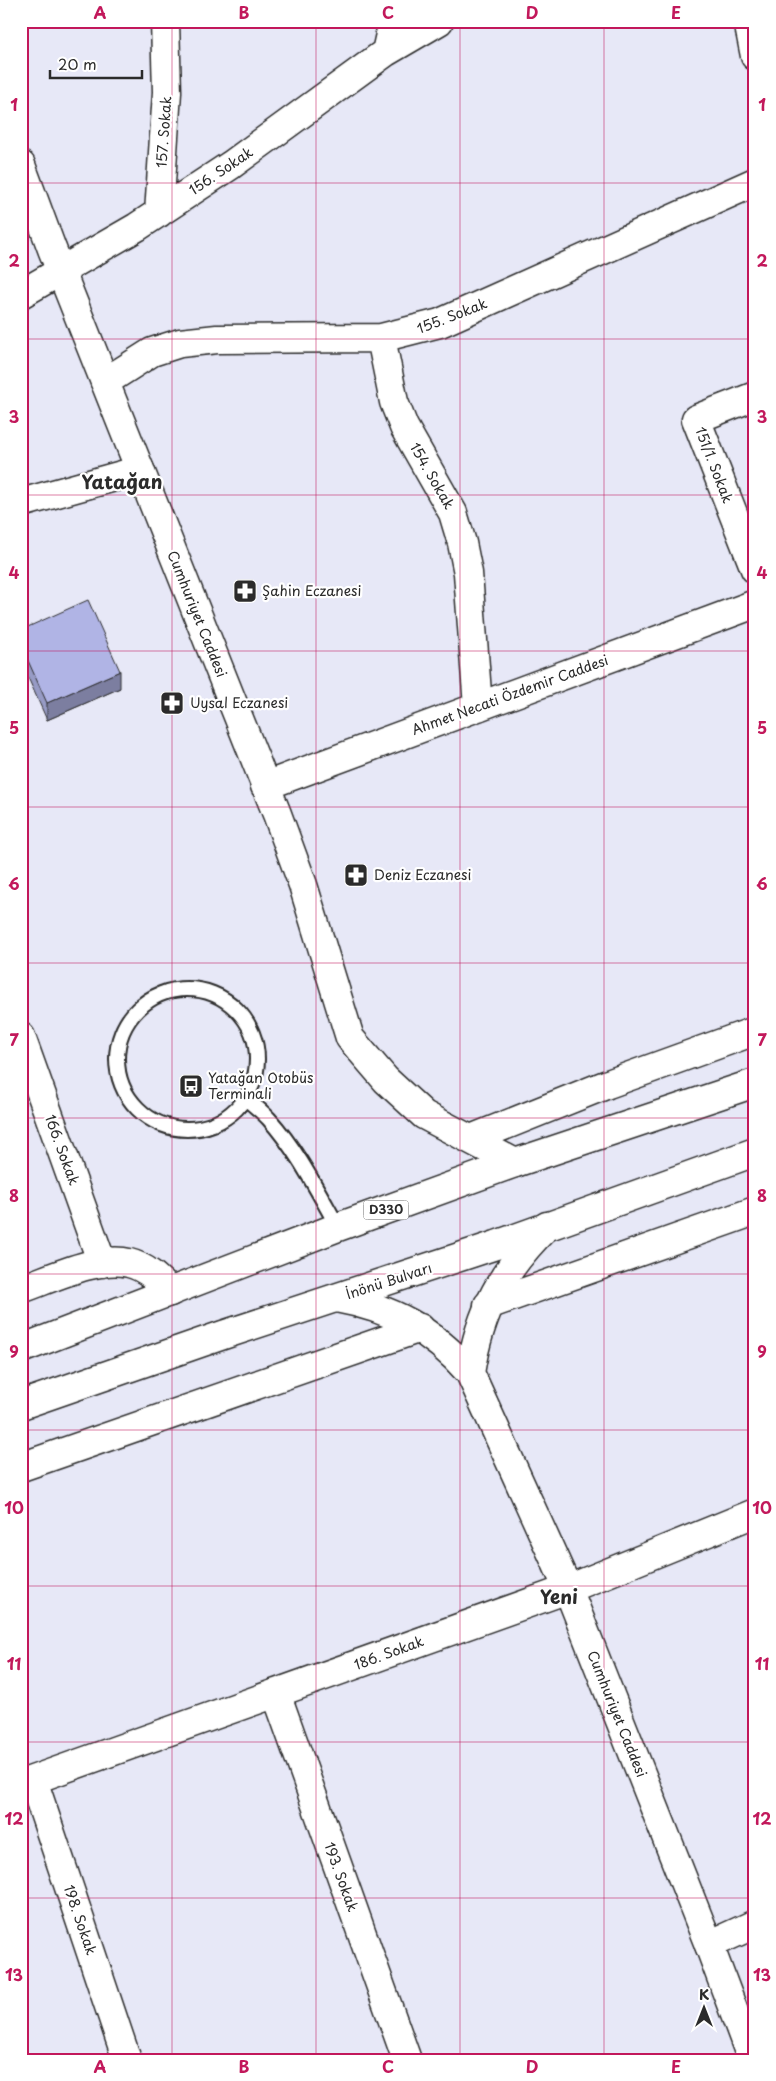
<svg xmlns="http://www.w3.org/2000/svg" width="776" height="2081" font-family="'Playpen Sans',sans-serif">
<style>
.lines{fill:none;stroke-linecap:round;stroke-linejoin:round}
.service-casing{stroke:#2b2b2b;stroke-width:18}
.minor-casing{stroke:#2b2b2b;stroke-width:31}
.tertiary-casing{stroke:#2b2b2b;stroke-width:31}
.trunk-casing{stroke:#2b2b2b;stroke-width:31}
.service{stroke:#fff;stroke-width:14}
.minor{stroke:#fff;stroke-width:28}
.tertiary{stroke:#fff;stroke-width:28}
.trunk{stroke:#fff;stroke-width:28}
.wall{fill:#979bc5;stroke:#2b2b2b}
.shaded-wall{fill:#7b7ea0;stroke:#2b2b2b}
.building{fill:#b0b4e5;stroke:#2b2b2b}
.grid{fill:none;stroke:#c2185b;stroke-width:1;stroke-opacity:0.55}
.labels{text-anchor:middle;stroke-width:4.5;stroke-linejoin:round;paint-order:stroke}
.shield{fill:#fff;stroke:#6b6b6b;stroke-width:1}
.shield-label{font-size:12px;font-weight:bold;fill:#2b2b2b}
.street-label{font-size:14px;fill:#2b2b2b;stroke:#fff}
.poi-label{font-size:14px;fill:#2b2b2b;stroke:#fff;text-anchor:start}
.district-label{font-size:19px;font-weight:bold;fill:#2b2b2b;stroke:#fff}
.neatline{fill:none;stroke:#c2185b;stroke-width:2}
.grid-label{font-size:16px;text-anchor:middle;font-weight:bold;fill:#c2185b}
</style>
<rect width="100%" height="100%" fill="#e7e8f7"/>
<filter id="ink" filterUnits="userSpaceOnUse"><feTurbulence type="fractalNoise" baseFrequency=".02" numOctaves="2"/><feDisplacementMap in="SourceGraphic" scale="10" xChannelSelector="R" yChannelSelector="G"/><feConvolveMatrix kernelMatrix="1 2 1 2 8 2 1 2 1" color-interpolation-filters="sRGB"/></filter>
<g filter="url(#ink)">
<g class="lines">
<g class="service-casing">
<path id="service" d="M117 1059a70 70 0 1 1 140 0a70 70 0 1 1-140 0Z
M246 1098C253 1105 262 1111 269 1119 297 1150 317 1190 338 1227"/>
</g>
<g class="minor-casing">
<path id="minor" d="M748 21 755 56
M386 52 439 21
M159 213 167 92 165 21
M21 294 137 227 231 165 386 52 393 21
M381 338 394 402 404 427 453 513 462 543 468 573 478 707
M105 382 152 352 180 343 217 339 381 338 440 323 755 182
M755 396 696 419 755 569
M21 503 140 470
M265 786 755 604
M21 1037 102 1263
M471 1139 608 1084 755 1031
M21 1289C50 1279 99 1255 129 1263 146 1267 159 1280 170 1292
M488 1305 755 1211
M21 1467 420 1328
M276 1693 407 2060
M33 1780 127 2060
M21 1784 568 1589 755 1513
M709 1945 755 1924"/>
</g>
<g class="tertiary-casing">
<path id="tertiary" d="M21 165 52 249 277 814 303 885 350 1038 386 1080 424 1115 515 1163
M336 1298C392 1308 432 1330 470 1373L568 1589 709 1945 752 2060
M470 1373C480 1311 502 1270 547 1226"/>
</g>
<g class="trunk-casing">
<path id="trunk" d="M21 1349 338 1227 515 1163 755 1083
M21 1405 223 1335 496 1245 755 1152"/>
</g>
<use href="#service" class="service"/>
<use href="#minor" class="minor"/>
<use href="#tertiary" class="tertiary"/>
<use href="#trunk" class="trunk"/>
</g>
<path class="wall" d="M21 630 120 688 47 720 21 662Z"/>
<path class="shaded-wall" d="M120 671V688L47 720V703Z"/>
<path class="building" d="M88 600 120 671 47 703 21 645V630Z"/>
</g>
<path class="grid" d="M172 21V2060M316 21V2060M460 21V2060M604 21V2060M21 183H755M21 339H755M21 495H755M21 651H755M21 807H755M21 963H755M21 1118H755M21 1274H755M21 1430H755M21 1586H755M21 1742H755M21 1898H755"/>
<defs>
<g id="pharmacy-square" transform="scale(1.25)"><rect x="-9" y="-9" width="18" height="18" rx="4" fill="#2b2b2b" stroke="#fff"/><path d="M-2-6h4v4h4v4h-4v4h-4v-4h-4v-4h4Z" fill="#fff"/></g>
<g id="bus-square" transform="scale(1.25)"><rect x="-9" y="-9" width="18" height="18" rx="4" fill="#2b2b2b" stroke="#fff"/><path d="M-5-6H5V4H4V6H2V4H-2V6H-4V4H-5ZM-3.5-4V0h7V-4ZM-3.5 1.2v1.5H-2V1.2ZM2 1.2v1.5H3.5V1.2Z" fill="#fff"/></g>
</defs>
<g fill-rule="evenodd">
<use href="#pharmacy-square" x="245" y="591"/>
<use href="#pharmacy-square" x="172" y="703"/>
<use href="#pharmacy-square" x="356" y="875"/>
<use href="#bus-square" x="191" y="1086"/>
</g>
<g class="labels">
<rect class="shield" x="363.5" y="1200.5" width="45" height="19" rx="4"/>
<g class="shield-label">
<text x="386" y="1214">D330</text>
</g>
<g class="street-label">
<text transform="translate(164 132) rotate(-86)" y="5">157. Sokak</text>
<text transform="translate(221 171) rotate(-34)" y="5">156. Sokak</text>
<text transform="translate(452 316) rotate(-21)" y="5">155. Sokak</text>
<text transform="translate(714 465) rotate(69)" y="5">151/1. Sokak</text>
<text transform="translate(432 476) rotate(60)" y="5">154. Sokak</text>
<text transform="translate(197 614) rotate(68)" y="5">Cumhuriyet Caddesi</text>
<text transform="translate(510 695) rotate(-20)" y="5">Ahmet Necati Özdemir Caddesi</text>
<text transform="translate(62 1150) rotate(70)" y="5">166. Sokak</text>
<text transform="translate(389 1281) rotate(-18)" y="5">İnönü Bulvarı</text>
<text transform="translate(389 1653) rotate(-20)" y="5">186. Sokak</text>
<text transform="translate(617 1714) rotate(68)" y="5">Cumhuriyet Caddesi</text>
<text transform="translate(341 1877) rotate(70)" y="5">193. Sokak</text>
<text transform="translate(80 1920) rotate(71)" y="5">198. Sokak</text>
</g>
<g class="poi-label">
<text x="262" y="596">Şahin Eczanesi</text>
<text x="190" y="708">Uysal Eczanesi</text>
<text x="374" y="880">Deniz Eczanesi</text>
<text x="208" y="1083">Yatağan Otobüs<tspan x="208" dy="16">Terminali</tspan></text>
</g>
<g class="district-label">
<text x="122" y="489">Yatağan</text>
<text x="559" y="1604">Yeni</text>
</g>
</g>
<rect width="776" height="2081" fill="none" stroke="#fff" stroke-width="55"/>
<g transform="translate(704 2008)" stroke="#ffffff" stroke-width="4" paint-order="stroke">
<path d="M0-4L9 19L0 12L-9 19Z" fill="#2b2b2b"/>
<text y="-8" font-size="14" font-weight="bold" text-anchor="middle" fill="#2b2b2b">K</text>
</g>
<path d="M50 70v8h92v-8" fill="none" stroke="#2b2b2b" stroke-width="2.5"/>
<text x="58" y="70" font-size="15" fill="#2b2b2b" stroke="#ffffff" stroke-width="4" paint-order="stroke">20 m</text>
<rect x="28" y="28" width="720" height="2026" class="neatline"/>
<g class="grid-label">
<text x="100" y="19">A</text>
<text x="244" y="19">B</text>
<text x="388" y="19">C</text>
<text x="532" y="19">D</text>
<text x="676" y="19">E</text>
<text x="14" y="111">1</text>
<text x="762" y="111">1</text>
<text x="14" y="267">2</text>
<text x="762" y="267">2</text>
<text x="14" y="423">3</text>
<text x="762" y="423">3</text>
<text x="14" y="579">4</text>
<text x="762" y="579">4</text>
<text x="14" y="734">5</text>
<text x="762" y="734">5</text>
<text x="14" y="890">6</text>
<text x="762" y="890">6</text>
<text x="14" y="1046">7</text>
<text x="762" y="1046">7</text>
<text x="14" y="1202">8</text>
<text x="762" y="1202">8</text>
<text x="14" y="1358">9</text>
<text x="762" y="1358">9</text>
<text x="14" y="1514">10</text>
<text x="762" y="1514">10</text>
<text x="14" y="1670">11</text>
<text x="762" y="1670">11</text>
<text x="14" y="1825">12</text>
<text x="762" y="1825">12</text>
<text x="14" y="1981">13</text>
<text x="762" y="1981">13</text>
<text x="100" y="2073">A</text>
<text x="244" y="2073">B</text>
<text x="388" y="2073">C</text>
<text x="532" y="2073">D</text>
<text x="676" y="2073">E</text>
</g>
</svg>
